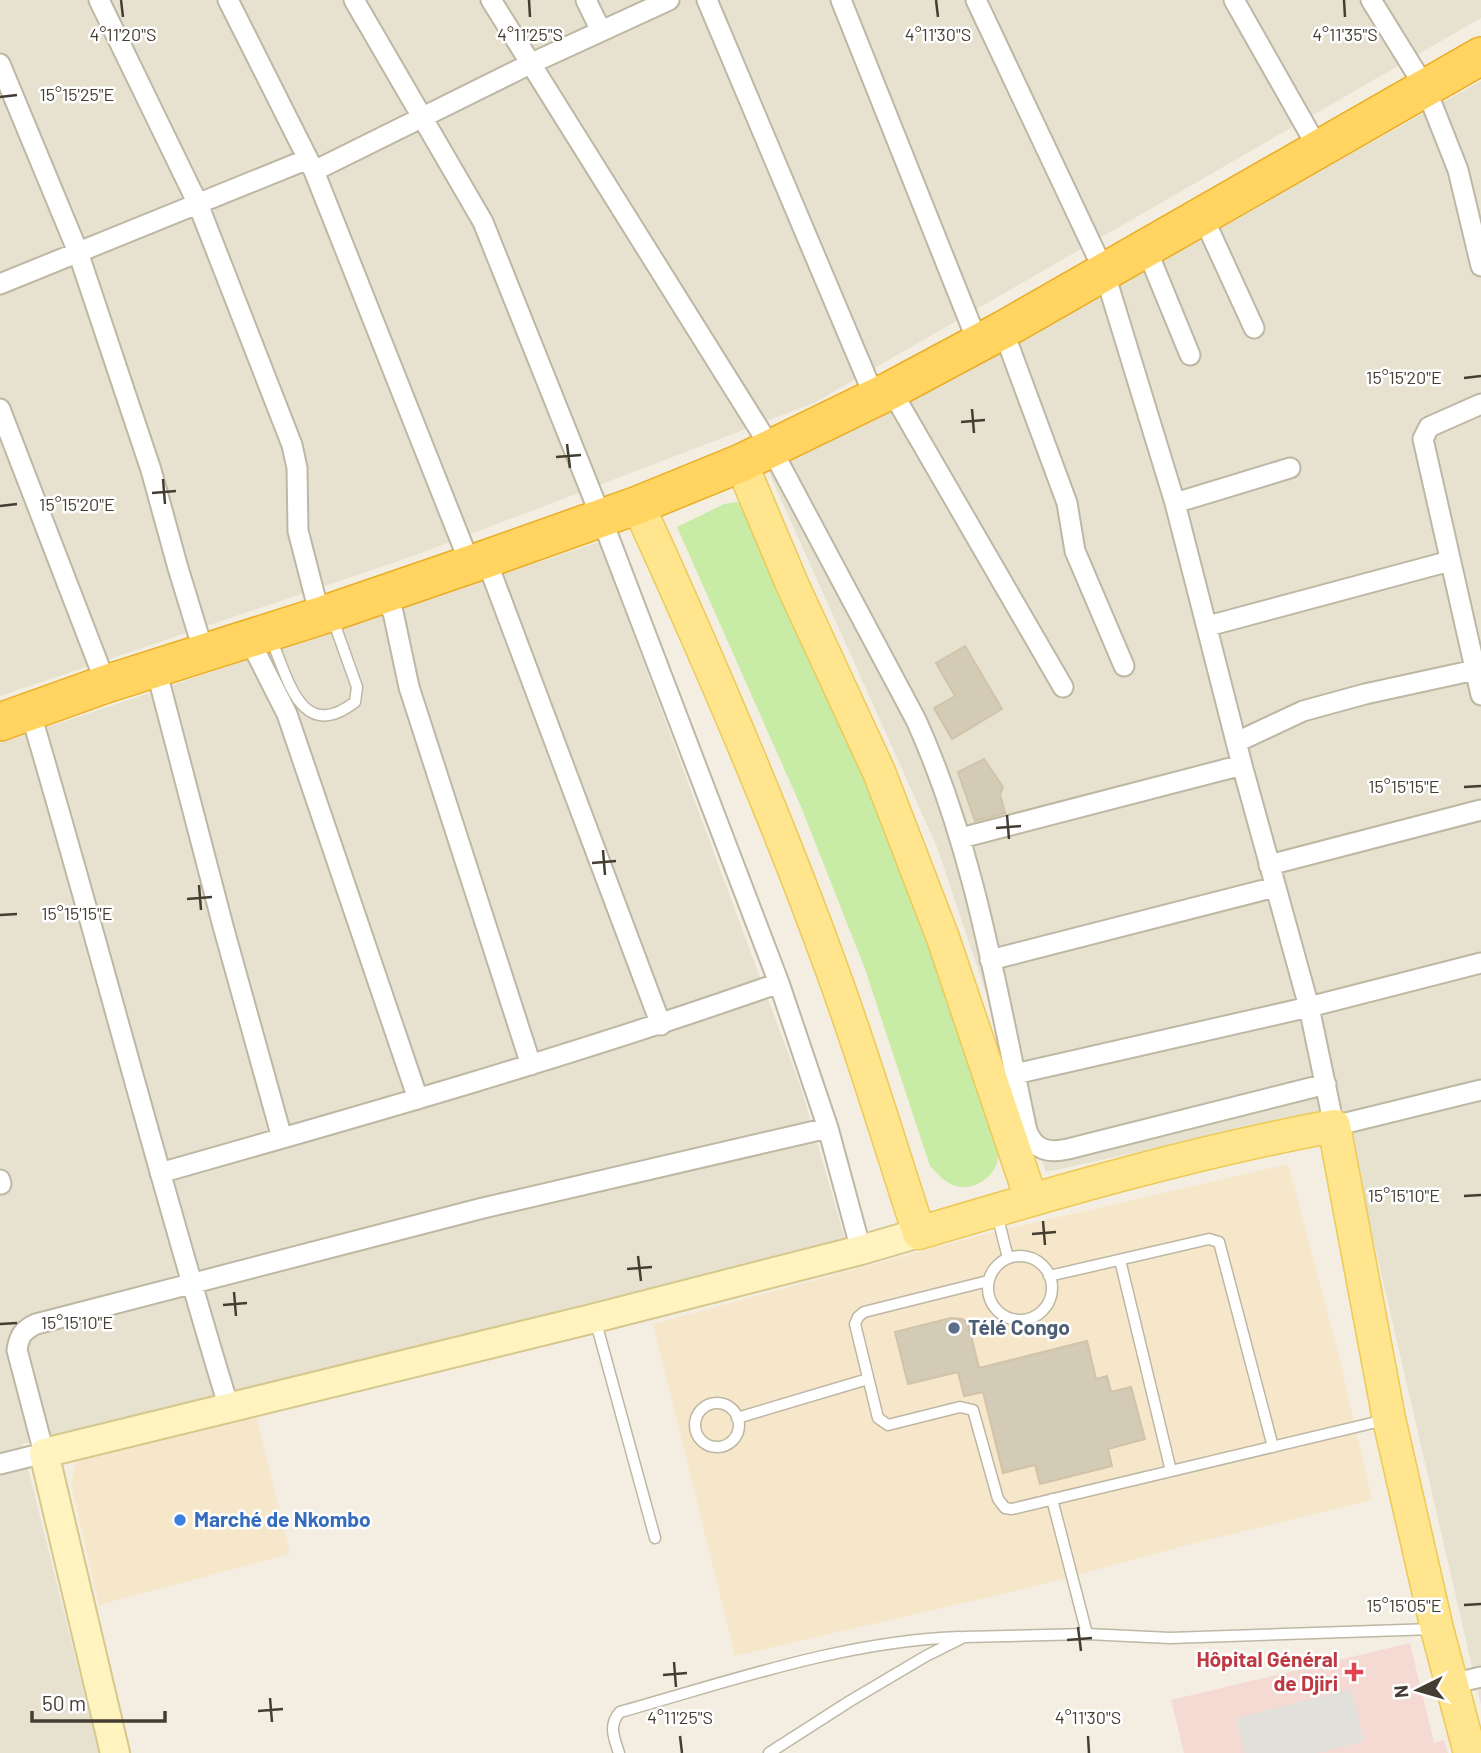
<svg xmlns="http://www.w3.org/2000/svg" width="1481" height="1753" font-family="Barlow,sans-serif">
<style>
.residential{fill:#e7e1cf}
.commercial{fill:#f7e7ca}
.medical{fill:#f5dad3}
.green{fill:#c8eba6}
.parking{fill:#e2e0db}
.building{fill:#d4cbb6;stroke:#d0c3a9;stroke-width:2}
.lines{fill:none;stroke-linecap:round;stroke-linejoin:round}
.lane-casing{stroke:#beb7a4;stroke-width:13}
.street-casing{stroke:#beb7a4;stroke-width:23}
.secondary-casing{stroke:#d6c88d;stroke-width:32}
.primary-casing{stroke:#edc955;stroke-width:35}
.highway-casing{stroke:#eaad24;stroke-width:40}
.lane{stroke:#fff;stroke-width:10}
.street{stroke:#fff;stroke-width:19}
.secondary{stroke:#fff3bf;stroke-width:28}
.primary{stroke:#ffe68e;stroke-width:32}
.highway{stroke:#ffd460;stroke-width:37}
.ticks{fill:none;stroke:#443e32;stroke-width:2.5}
.service-dot{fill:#5c6f8a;stroke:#fff;stroke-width:2.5}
.shop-dot{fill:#3f7fe0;stroke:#fff;stroke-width:2.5}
.health-dot{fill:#e0444e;stroke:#fff;stroke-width:2.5}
.labels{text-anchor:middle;stroke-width:5;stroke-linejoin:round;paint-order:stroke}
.service-label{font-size:21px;font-weight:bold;fill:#4e5e75;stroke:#fff;text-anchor:start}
.shop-label{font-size:21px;font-weight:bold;fill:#366cbe;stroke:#fff;text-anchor:start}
.health-label{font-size:21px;font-weight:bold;fill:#be3a42;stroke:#fff;text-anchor:end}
.ticks-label{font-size:18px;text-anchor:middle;fill:#443e32;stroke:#fff;stroke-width:5;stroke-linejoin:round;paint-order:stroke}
</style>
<rect width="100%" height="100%" fill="#f3eee1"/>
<path class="residential" d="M0 0H1481V18L814 403 416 555 0 696Z
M1481 81V1705L1343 1108 1046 1172 937 847 766 466 1180 250Z
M599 542 802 1091 845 1239 22 1444 99 1753H0V743Z"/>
<path class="commercial" d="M1288 1164 1338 1352 1372 1500 1199 1542 1032 1587 735 1656 653 1324 981 1235Z
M256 1416 290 1554 99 1605 71 1485 75 1464 88 1452Z"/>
<path class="medical" d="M1410 1643 1434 1743 1444 1740 1448 1753H1184L1171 1700Z"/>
<path class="green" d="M737 502 744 507 864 768 900 863 990 1121C993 1132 1000 1148 998 1159 995 1177 974 1191 956 1186 945 1183 938 1174 930 1166L865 969 802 809 677 527 724 504Z"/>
<path class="parking" d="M1351 1689 1364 1741 1316 1753H1245L1236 1718Z"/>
<path class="building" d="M965 646 1002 709 952 739 934 708 955 696 936 663Z
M984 759 1003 787 1000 794 1005 813 975 821 958 772Z
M951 1318 962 1319 968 1323 979 1368 1087 1341 1096 1379 1107 1376 1111 1392 1131 1387 1145 1439 1108 1449 1112 1466 1040 1484 1035 1465 1003 1473 983 1392 964 1396 958 1372 908 1384 895 1332Z"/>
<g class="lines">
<g class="lane-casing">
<path id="lane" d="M271 639C288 677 300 744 355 702L357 687 332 617
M997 1214 1008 1258
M988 1288a32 32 0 1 1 64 0a32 32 0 1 1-64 0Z
M1120 1260 1171 1471
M1049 1276 1209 1239 1219 1242 1273 1447
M988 1281 864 1312 858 1317 855 1324 878 1418 888 1425 960 1407 973 1410 998 1499 1005 1508 1012 1509 1385 1420
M595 1319 655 1538
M695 1425a22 22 0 1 1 44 0a22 22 0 1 1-44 0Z
M737 1418 868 1379
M1052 1499 1087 1634
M619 1753C614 1738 608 1725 620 1712 731 1681 844 1641 960 1637
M769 1753 850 1701 926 1656 964 1637 1087 1634 1170 1638 1433 1629"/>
</g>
<g class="street-casing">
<path id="street" d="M99 0 198 204 292 445 297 468 298 531 320 616
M228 0 314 171 470 564
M354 0 483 222 601 517 779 983 828 1128 861 1250
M491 0 771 448 916 720C975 850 997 993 1027 1131 1035 1151 1049 1153 1068 1149L1326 1084
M586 0 601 31
M707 0 875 398
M841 0 978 343
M976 0 1104 271 1175 503 1242 765 1309 1007 1334 1126 1481 1090
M1234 0 1319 150
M1371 0 1426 89 1458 170 1481 266
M0 64 78 252 151 470 178 568 204 653
M314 171 532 63 669 0
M1203 217 1254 328
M1146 248 1190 355
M0 284 308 159
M1003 330 1067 503 1075 551 1124 666
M891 390 1063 687
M1481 404 1429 427 1423 439 1481 695
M0 409 106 684
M1175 503 1290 468
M486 559 661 1025
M380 594 393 612 409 687 531 1065
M1208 626 1450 561
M249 639 287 714 418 1099
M156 669 223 926 282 1138
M30 711C99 943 158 1177 229 1408
M1237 742 1303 711 1365 694 1475 670 1481 671
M961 838 1242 765
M1269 865 1481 810
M990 960 1275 887
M1015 1074 1309 1007 1481 963
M160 1173C368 1114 575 1055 779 983
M0 1180 1 1184
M0 1464 44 1453 17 1350C19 1336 23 1330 36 1324L483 1208 828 1128
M1451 1684 1481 1677"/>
</g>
<g class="secondary-casing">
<path id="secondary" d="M115 1753 44 1453 595 1318 861 1250 919 1233"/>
</g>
<g class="primary-casing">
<path id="primary" d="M741 463 792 584 879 772 943 938 1031 1199
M638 505C708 658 775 812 832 970 864 1057 890 1145 919 1233 1056 1192 1193 1152 1334 1126L1389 1419 1437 1629 1470 1753"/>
</g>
<g class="highway-casing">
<path id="highway" d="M0 722 106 684 320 616 486 559 638 505 741 463 891 390 1003 330 1481 56"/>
</g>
<use href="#lane" class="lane"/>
<use href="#street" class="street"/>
<use href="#secondary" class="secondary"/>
<use href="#primary" class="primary"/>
<use href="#highway" class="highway"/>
</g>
<path class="ticks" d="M121 0 123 17M529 0 530 17M936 0 938 17M1344 0 1345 17M0 97 17 95M1464 378 1481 376M972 409 974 433M961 422 985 420M567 444 570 468M556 457 581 455M163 479 165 504M152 493 176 491M0 506 17 504M1464 787 1481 786M1007 815 1009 839M996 828 1021 826M603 850 605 875M592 863 616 861M199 885 201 910M187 899 212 897M0 915 17 914M1464 1196 1481 1195M1043 1221 1045 1245M1032 1234 1056 1232M638 1256 641 1281M627 1269 652 1267M234 1292 236 1316M223 1305 247 1303M0 1324 17 1323M1464 1605 1481 1604M1078 1627 1081 1651M1067 1640 1092 1638M674 1662 676 1687M663 1675 687 1673M270 1698 272 1722M258 1711 283 1709M680 1736 682 1753M1088 1736 1089 1753"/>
<circle class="service-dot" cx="954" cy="1328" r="7"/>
<circle class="shop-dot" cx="180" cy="1520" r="7"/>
<path class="health-dot" d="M1350.5 1661.5h7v7h7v7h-7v7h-7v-7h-7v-7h7z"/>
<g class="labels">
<g class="service-label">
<text x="968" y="1335">Télé Congo</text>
</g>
<g class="shop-label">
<text x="194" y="1527">Marché de Nkombo</text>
</g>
<g class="health-label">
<text x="1338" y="1667">Hôpital Général<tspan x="1338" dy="24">de Djiri</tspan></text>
</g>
</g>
<g class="ticks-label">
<text x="123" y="41">4°11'20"S</text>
<text x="530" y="41">4°11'25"S</text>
<text x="938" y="41">4°11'30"S</text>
<text x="1345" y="41">4°11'35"S</text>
<text x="77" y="101">15°15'25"E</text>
<text x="1404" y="384">15°15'20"E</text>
<text x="77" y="511">15°15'20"E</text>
<text x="1404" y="793">15°15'15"E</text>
<text x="77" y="920">15°15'15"E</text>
<text x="1404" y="1202">15°15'10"E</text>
<text x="77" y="1329">15°15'10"E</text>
<text x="1404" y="1612">15°15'05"E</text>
<text x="680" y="1724">4°11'25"S</text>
<text x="1088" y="1724">4°11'30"S</text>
</g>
<g transform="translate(1418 1690) rotate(265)" stroke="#ffffff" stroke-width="5" paint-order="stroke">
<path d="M0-5L12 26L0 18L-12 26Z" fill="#443e32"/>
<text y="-10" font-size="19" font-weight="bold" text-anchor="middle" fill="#443e32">N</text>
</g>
<path d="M32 1711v10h133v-10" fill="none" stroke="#443e32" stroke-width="3.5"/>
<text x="42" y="1711" font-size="21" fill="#443e32" stroke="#ffffff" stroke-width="5" paint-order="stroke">50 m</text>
</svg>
